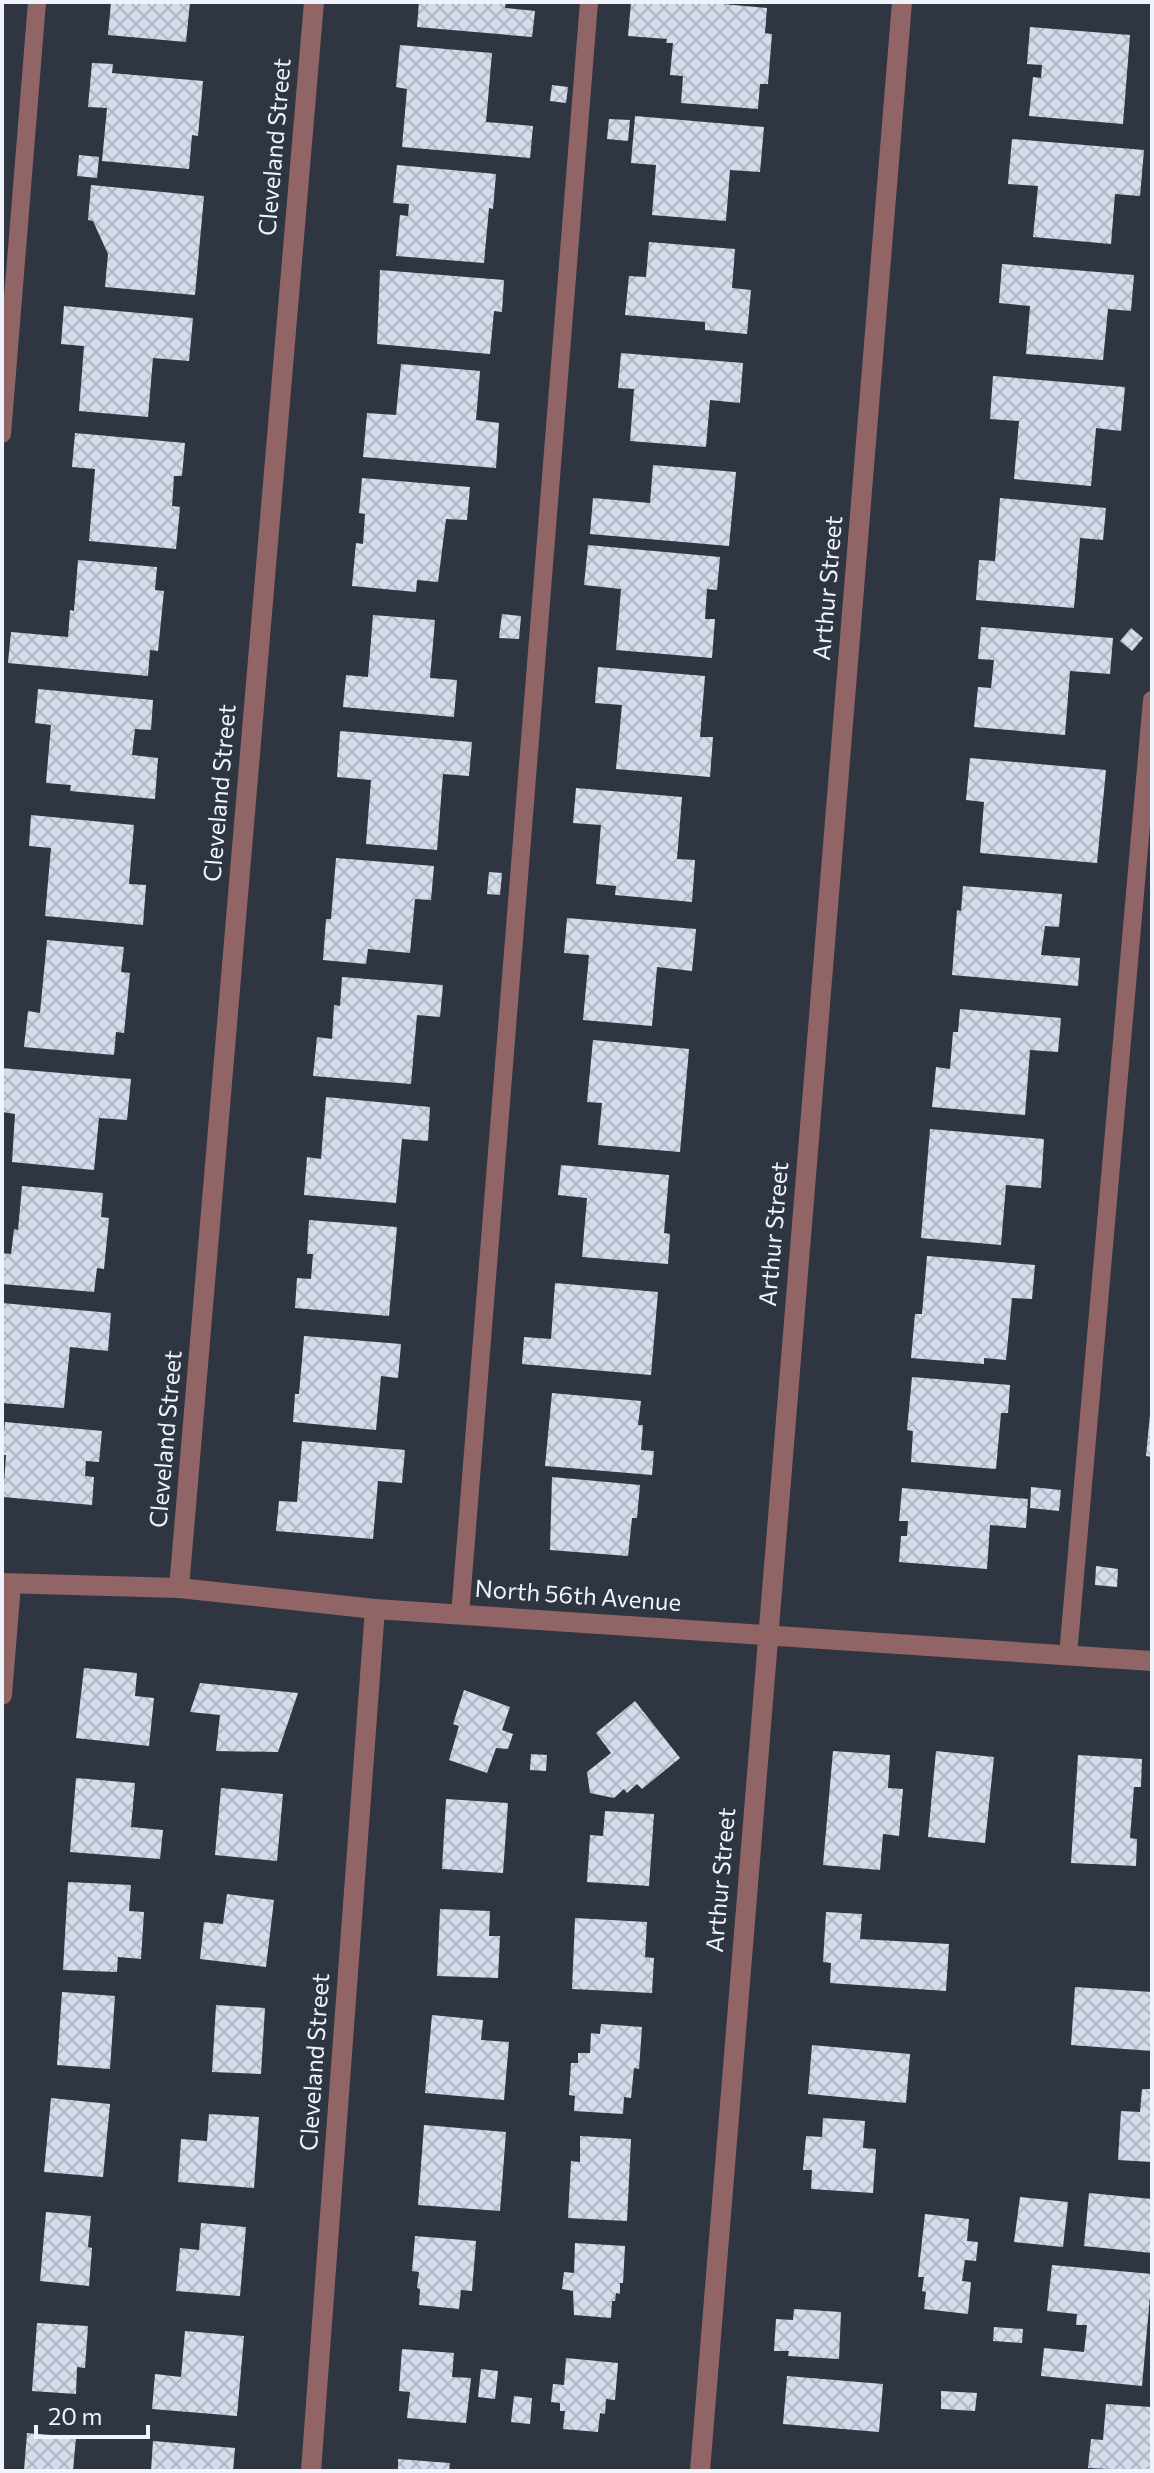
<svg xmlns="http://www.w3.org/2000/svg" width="1154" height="2473" font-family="Commissioner,sans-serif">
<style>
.building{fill:url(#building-cross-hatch)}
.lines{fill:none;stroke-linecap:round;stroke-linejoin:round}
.service{stroke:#916565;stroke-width:18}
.minor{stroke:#916565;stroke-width:20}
.tertiary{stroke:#916565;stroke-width:20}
.labels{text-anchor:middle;stroke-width:8;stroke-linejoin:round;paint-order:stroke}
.street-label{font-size:24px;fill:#eff4fc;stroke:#2f3642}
</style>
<defs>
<pattern id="building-cross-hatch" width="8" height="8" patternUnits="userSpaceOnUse" patternTransform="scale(2)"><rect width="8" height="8" fill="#d3dceb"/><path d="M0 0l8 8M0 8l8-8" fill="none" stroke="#b0b7c3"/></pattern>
</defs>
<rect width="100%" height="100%" fill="#2f3642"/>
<path class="building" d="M111 2H190L186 42 108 35Z
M419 2H506L505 8 535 11 532 37 417 27Z
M631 2H701L767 8 765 33 772 34 768 84H760L758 109 681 103 683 76 670 75 673 43H666L667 39 628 36Z
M1030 27 1130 35 1123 124 1029 116 1033 77 1041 78 1042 65 1027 64Z
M400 45 492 53 486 122 533 126 530 158 402 147 407 89 396 87Z
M92 63 113 64 112 73 203 81 198 136 192 135 189 169 102 161 107 108 88 107Z
M552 85 568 87 566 103 550 101Z
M635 116 764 127 760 172 730 170 726 221 652 215 656 165 631 163Z
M609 119 630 120 628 141 607 139Z
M1012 139 1144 150 1140 196 1115 194 1111 244 1033 237 1038 186 1008 184Z
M79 155 99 157 97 178 77 176Z
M397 165 496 174 493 209 489 208 484 263 396 256 400 215 408 216 409 204 393 203Z
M91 185 204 196 195 295 105 287 108 254 93 221 88 220Z
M649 242 735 249 732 288 751 290 747 334 705 330V322L625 315 629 276 646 277Z
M1002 264 1134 275 1131 311 1108 309 1103 360 1026 354 1030 306 999 303Z
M380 270 504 280 502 312 494 311 490 354 377 344Z
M64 306 193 318 189 361 153 358 148 417 79 411 84 346 61 344Z
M621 353 743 363 740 403 710 400 706 447 630 441 634 389 618 388Z
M401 364 480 371 476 420 499 423 496 468 363 457 367 413 396 415Z
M993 376 1125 387 1121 431 1096 428 1091 486 1014 479 1019 421 990 419Z
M75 433 185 443 182 476H174L172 506 180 507 176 549 89 541 95 469 72 467Z
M653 465 736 472 729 546 590 534 593 498 650 503Z
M362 478 470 487 467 520 446 519 438 582 417 580 416 592 352 586 356 543 363 544 365 514 359 513Z
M1000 498 1106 508 1103 540 1080 538 1074 608 976 600 979 560 995 561Z
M588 545 720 557 717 590 707 589 705 619H715L712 658 616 650 621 589 584 585Z
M78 560 157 567 155 590 164 591 158 651 150 650 148 676 8 663 11 632 68 637 70 610 74 611Z
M502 614 521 616 519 639 499 638Z
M373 615 435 620 430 678 457 680 454 717 343 707 346 675 368 677Z
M981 627 1113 638 1110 674 1070 671 1065 735 974 727 978 687 991 688 994 660 978 659Z
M1131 628 1143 638 1132 651 1120 641Z
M598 667 705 676 700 737H713L710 777 616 769 622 705 595 703Z
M38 689 153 700 151 730 135 729 132 755 158 758 155 799 70 791 71 785 46 783 51 725 35 723Z
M340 731 472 742 469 776 443 774 437 850 366 844 371 780 337 777Z
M970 758 1106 770 1097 863 980 853 984 802 966 800Z
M576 788 682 797 677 859 695 860 692 902 615 895 616 886 596 884 601 825 573 823Z
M31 815 134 825 129 884 146 885 143 925 45 916 51 848 29 846Z
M336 858 434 866 431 900 415 899 410 953 368 949 366 964 323 960 326 919H331Z
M489 872 502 873 500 895 487 894Z
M963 886 1062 894 1059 927 1045 926 1041 955 1080 958 1078 986 952 975 957 910 961 911Z
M567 918 696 929 692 971 657 967 652 1026 583 1020 589 955 564 953Z
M47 940 124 947 121 972 130 973 124 1033 116 1032 114 1055 24 1047 28 1011 40 1013Z
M342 977 443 985 440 1017 417 1015 411 1084 313 1076 317 1037 332 1039 334 1005 340 1006Z
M960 1009 1061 1018 1058 1052 1030 1050 1025 1115 932 1107 936 1067 950 1069 953 1032H958Z
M593 1040 689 1049 680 1152 598 1145 602 1103 587 1102Z
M2 1068 131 1079 127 1120 99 1118 94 1170 12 1162 15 1114 2 1112Z
M326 1097 430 1107 428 1141 402 1139 396 1203 304 1195 307 1157 321 1159Z
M930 1129 1044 1139 1041 1188 1006 1185 1001 1245 921 1238Z
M561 1165 669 1175 664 1233 670 1234 668 1264 582 1257 587 1198 558 1195Z
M22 1186 103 1193 101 1217 109 1218 104 1269 97 1268 94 1292 2 1284V1253L11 1254 14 1229 18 1230Z
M309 1220 397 1227 389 1316 295 1308 297 1278 311 1279 313 1254H307Z
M927 1256 1035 1265 1032 1299 1012 1298 1006 1360 984 1358V1364L911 1358 915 1314H922Z
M555 1283 658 1292 651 1375 522 1364 524 1337 551 1339Z
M2 1303 111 1313 108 1351 70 1347 64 1408 2 1403Z
M304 1336 401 1344 398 1378 381 1376 376 1430 293 1422 295 1394H299Z
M912 1377 1010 1385 1008 1413H1001L996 1469 911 1462 913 1431 907 1430Z
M552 1393 641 1401 638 1425H643L641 1450 654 1451 652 1475 545 1466Z
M1150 1414H1152V1457L1146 1456Z
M5 1422 102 1431 99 1462 86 1461 85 1476 94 1477 92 1505 3 1497 6 1455H2Z
M302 1441 405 1450 402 1483 378 1481 373 1539 276 1531 279 1501 297 1502Z
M552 1477 640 1485 637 1518H632L628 1556 550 1550Z
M1031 1487 1061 1490 1059 1511 1030 1508Z
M902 1488 1028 1499 1026 1528 990 1525 987 1569 899 1562 901 1536H907L908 1521H899Z
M1096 1566 1118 1569 1117 1587 1095 1585Z
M84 1668 137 1673 135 1696 154 1698 149 1746 76 1738Z
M200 1683 298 1693 278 1752 216 1751 220 1715 190 1712Z
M464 1690 510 1707 502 1730 513 1734 508 1749 496 1748 487 1773 449 1760 459 1726 453 1724Z
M635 1701 680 1758 642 1789 637 1784 627 1793 624 1789 614 1798 590 1793 587 1772 611 1753 596 1733Z
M833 1751 890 1755 888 1788 903 1789 899 1836 883 1834 880 1870 823 1865Z
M936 1751 994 1757 985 1843 928 1837Z
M531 1754 547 1755 546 1771 530 1770Z
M1078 1755 1142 1759 1141 1787H1134L1130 1838 1137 1839 1136 1866 1071 1863Z
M76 1778 135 1783 131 1827 163 1830 160 1859 70 1852Z
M221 1788 283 1794 277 1861 215 1855Z
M446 1799 508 1803 503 1873 442 1869Z
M605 1811 654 1814 649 1886 587 1882 590 1835 603 1836Z
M68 1882 131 1885 129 1911 144 1912 141 1959 118 1957 117 1972 63 1970Z
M227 1894 274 1900 266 1967 200 1959 204 1922 223 1924Z
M440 1909 490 1911 489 1936H500L498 1978 437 1976Z
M826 1912 862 1914 860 1939 949 1944 946 1991 830 1983 831 1963 823 1962Z
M575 1918 647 1922 645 1957 654 1958 652 1993 572 1989Z
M1075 1987 1152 1992V2051L1071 2045Z
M62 1992 115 1996 110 2069 57 2065Z
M216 2005 265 2008 261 2074 212 2072Z
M432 2015 483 2020 481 2040 509 2042 504 2100 425 2093Z
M601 2024 642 2027 639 2069 634 2068 631 2098 624 2097 623 2114 574 2111 575 2096 569 2095 571 2063H578V2053H590L591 2033 600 2034Z
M812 2045 910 2054 906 2103 808 2094Z
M1142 2089H1152V2162L1118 2160 1121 2111 1140 2112Z
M51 2098 110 2104 103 2177 44 2172Z
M209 2114 259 2117 254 2188 178 2182 181 2139 207 2141Z
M823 2118 865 2121 863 2148 876 2149 873 2193 811 2189 812 2170H803L806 2136 822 2137Z
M424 2125 506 2132 500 2211 418 2205Z
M580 2136 631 2139 627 2221 568 2218 571 2161 580 2162Z
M1089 2193 1152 2199V2253L1084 2246Z
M1020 2197 1068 2202 1063 2247 1014 2242Z
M46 2212 91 2216 88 2247 92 2248 89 2286 40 2281Z
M925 2214 969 2219 967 2241 978 2242 976 2261 965 2260 962 2281 971 2282 968 2314 924 2309 926 2292 922 2291 924 2277H918Z
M201 2223 246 2227 240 2296 176 2291 180 2248 199 2250Z
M415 2236 476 2241 472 2291 461 2290 459 2309 419 2305 420 2289 417 2288 419 2272 412 2271Z
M575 2243 625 2246 623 2283H620V2294L616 2293 615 2301H612L611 2318 574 2315 573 2291 562 2289 564 2272 574 2273Z
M1052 2265 1152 2274 1142 2386 1041 2376 1044 2348 1084 2352 1087 2325H1076L1077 2314 1047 2311Z
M794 2309 841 2312 839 2359 788 2356 789 2351H774L776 2319 793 2320Z
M37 2323 88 2326 85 2368 77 2367 76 2394 32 2391Z
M994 2327 1023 2329 1022 2343 993 2341Z
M185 2331 244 2336 237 2416 152 2409 155 2374 181 2377Z
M402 2349 454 2353 452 2377 471 2378 466 2423 407 2418 410 2392 399 2391Z
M566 2358 618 2363 615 2400 606 2399 605 2414 600 2413 598 2432 563 2429 565 2411H560V2403L551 2402 553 2384 564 2385Z
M481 2369 498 2371 495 2399 478 2397Z
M787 2376 883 2384 879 2432 783 2424Z
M941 2391 977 2393 975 2411 941 2409Z
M514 2396 532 2398 530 2424 511 2422Z
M1106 2404 1152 2407V2471L1088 2468 1091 2439 1103 2440Z
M27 2433 76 2437 73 2471H24Z
M153 2441 235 2448 233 2471H151Z
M398 2459 450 2463 449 2471H398Z"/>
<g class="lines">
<path class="service" d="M2 434 37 2
M460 1615 589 2
M1068 1655 1152 700"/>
<path class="minor" d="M179 1588 314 2
M2 1695 11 1584
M311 2471 375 1609
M700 2471 902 2"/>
<path class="tertiary" d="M2 1583 179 1588 375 1609 1152 1661"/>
</g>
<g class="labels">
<g class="street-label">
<text transform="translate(275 147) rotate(-85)" y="8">Cleveland Street</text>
<text transform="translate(828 588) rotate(-85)" y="8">Arthur Street</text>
<text transform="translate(220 793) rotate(-85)" y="8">Cleveland Street</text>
<text transform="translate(774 1234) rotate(-85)" y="8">Arthur Street</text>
<text transform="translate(166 1439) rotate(-85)" y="8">Cleveland Street</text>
<text transform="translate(578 1596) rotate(4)" y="8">North 56th Avenue</text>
<text transform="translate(721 1880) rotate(-85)" y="8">Arthur Street</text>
<text transform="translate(315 2062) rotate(-86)" y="8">Cleveland Street</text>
</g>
</g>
<rect width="1154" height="2473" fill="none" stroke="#eff4fc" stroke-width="8"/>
<path d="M36 2425v12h112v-12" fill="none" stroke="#eff4fc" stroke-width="4"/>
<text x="48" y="2425" font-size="24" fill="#eff4fc" stroke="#2f3642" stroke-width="6" paint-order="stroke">20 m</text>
</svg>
